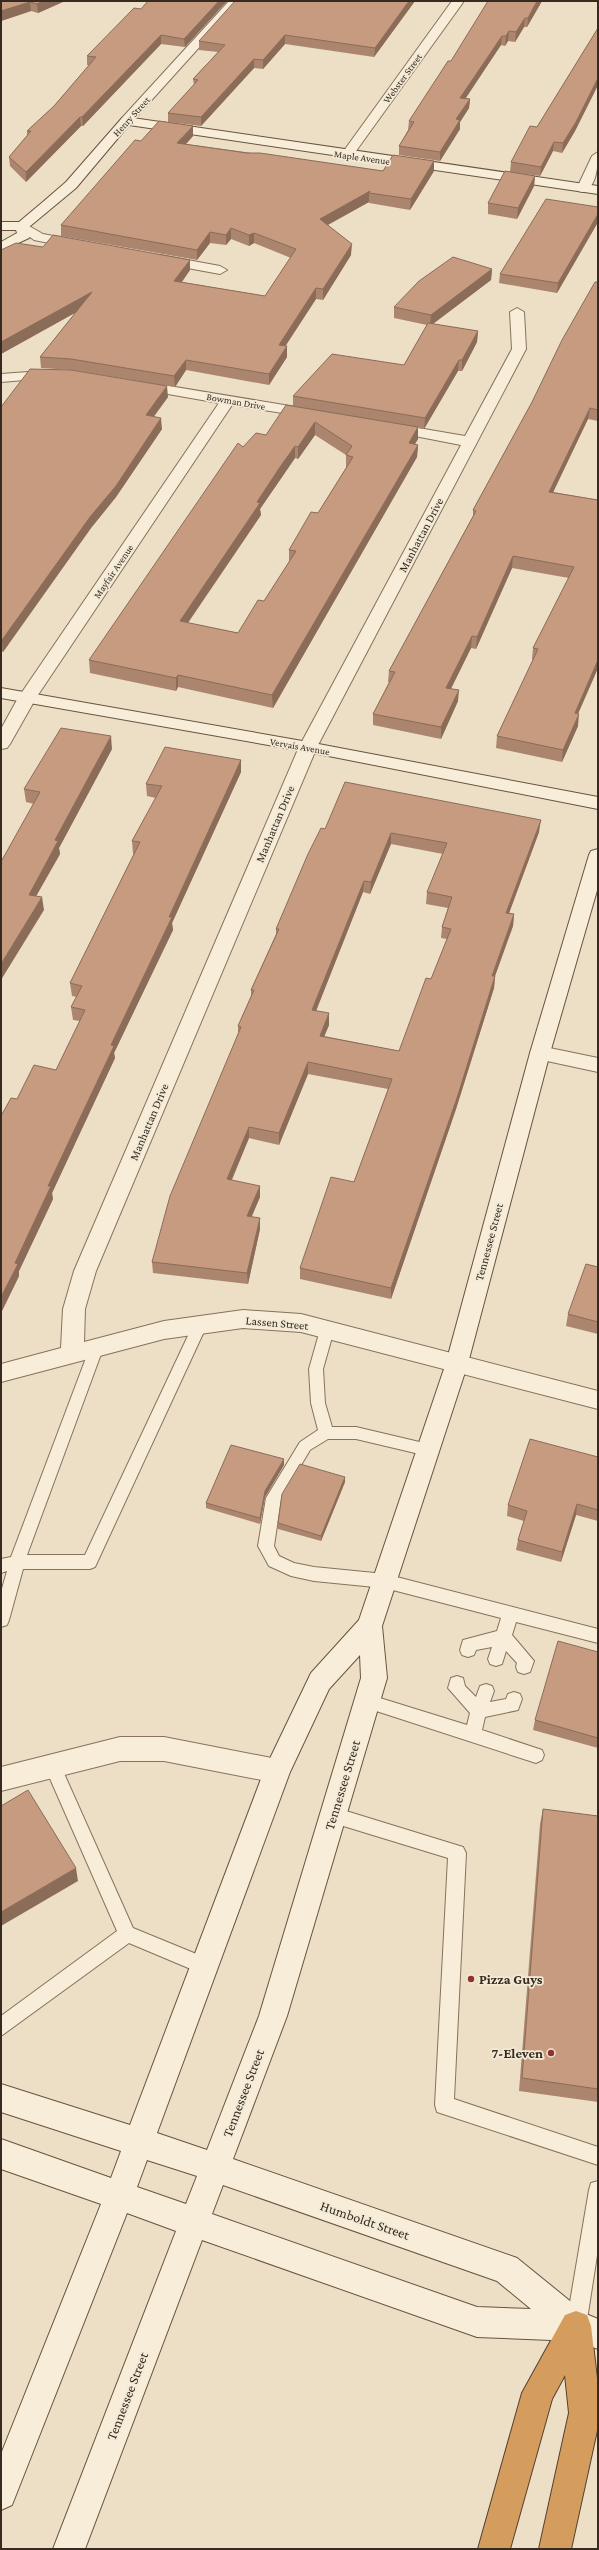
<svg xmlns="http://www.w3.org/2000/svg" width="599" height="2550" font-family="'Crimson Pro',serif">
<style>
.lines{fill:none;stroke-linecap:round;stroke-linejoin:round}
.lane-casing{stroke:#86725d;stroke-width:2}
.street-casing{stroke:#86725d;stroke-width:2}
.secondary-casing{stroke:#685340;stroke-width:2}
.highway-casing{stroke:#544031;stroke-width:2}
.lane{fill:#f7edd9;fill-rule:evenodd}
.street{fill:#f7edd9;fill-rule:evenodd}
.secondary{fill:#f7edd9;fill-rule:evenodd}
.highway{fill:#d59d5d;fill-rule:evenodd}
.wall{fill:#ab856d;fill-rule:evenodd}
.shaded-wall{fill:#8b6c59}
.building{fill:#c79b7f;stroke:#8b6c59;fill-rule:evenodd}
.poi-dot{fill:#913134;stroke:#f3ead6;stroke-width:1.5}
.labels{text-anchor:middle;stroke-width:3.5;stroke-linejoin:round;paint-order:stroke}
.far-street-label{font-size:10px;fill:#372a20;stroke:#f3ead6}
.street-label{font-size:12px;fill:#372a20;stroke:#f3ead6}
.near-street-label{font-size:14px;fill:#372a20;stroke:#f3ead6}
.near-poi-label{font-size:14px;font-weight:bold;fill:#372a20;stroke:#f3ead6;text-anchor:start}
</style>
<rect width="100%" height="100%" fill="#ecdfc6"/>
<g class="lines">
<g class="lane-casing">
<path id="lane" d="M200 1319 205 1321 207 1325 95 1567 90 1569H23L9 1620 7 1625 1 1627V1592L7 1571 1 1573V1559L11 1557 92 1342H102L104 1346 27 1555H85L193 1325 195 1321Z
M327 1324 332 1326 334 1330 323 1369 325 1403 332 1427H356L428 1444 433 1446 435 1450 433 1454 428 1456 356 1439H328L310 1450 281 1499 274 1546 279 1556 294 1563 314 1567 385 1574 598 1629V1643L516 1622 512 1635 534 1661 530 1672 524 1674 518 1672 516 1667 517 1663 506 1651 502 1664 496 1666 490 1664 488 1659 492 1647 476 1650 474 1655 468 1657 462 1655 460 1650 463 1640 497 1631 501 1618 385 1588 314 1581 291 1576 269 1566 258 1546 266 1498 300 1442 318 1430 311 1403 309 1369 320 1330 322 1326Z
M457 1676 463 1678 465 1686 476 1697 480 1686 486 1684 492 1686 494 1691 490 1702 506 1699 508 1694 514 1692 520 1694 522 1699 518 1710 485 1717 482 1730 542 1750 544 1755 542 1760 536 1763 367 1708 361 1706 359 1701 361 1696 367 1694 467 1725 470 1713 448 1688 451 1678Z
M52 1757 58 1760 133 1928 211 1960 214 1966 211 1972 205 1975 129 1943 1 2036V2016L117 1931 44 1765 46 1760Z
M333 1807 463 1847 466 1853 454 2099 598 2147V2165L437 2112 435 2105 448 1858 327 1821 325 1815 327 1809Z
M598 2181V2249L586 2326 583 2333 576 2336 569 2333 566 2326 589 2190 591 2183Z"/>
</g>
<g class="street-casing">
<path id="street" d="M229 1H241L130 124H122L120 121 122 118Z
M452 1H464L351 158H343L341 155 343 152Z
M598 152C598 164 597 188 583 192L578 191 577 188 592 156Z
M22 222 43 234 84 242 86 245 79 249 34 240 15 226Z
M160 255 220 266 227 270 220 274 155 262 153 259Z
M517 308 524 312 526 349 317 747 96 1271 85 1309 84 1342 164 1321 243 1310 301 1314 598 1391V1409L301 1332 243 1328 164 1339 1 1382V1364L61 1348 63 1309 74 1271 299 747 461 445 389 431 382 427 389 423 465 436 512 349 510 312Z
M55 370 60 371 62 374 60 377 1 382V374Z
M139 381 314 410 321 414 314 418 232 405 36 698 10 744 7 748 1 749V729L18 698 219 403 134 388 132 385Z
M540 1046 598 1058V1072L533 1058 530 1053 533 1048Z
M120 1737H164L277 1759 286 1763 290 1771 286 1779 277 1783 164 1761H120L1 1791V1767Z"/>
</g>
<g class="secondary-casing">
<path id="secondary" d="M126 117 598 186V194L129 125 76 188 29 227 31 235 29 238 1 251V242L17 233 16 230H1V222H19L44 201 66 182 122 118Z
M1 688 308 742 598 797V809L308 752 1 698Z
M598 849V887L550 1053 468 1363 382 1626 387 1678 287 2016 233 2159 517 2258 586 2314 598 2319V2349L576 2341 477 2337 202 2240 85 2549H53L176 2231 127 2213 12 2505 1 2510V2454L101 2204 1 2169V2139L111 2178 121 2151 1 2112V2084L130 2125 264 1771 311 1673 359 1620 446 1363 530 1053 589 855 591 851ZM360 1655 361 1678 259 2016 207 2150 157 2133 290 1772 329 1689ZM147 2160 197 2176 186 2204 137 2187ZM223 2185 497 2281 531 2309 477 2307 212 2214Z"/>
</g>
<g class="highway-casing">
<path id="highway" d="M576 2311 587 2315 591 2326 598 2387V2426L571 2549H539L569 2413 565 2375 552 2399 510 2549H478L522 2393 565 2315Z"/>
</g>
<use href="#lane" class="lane"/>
<use href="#street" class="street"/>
<use href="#secondary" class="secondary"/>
<use href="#highway" class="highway"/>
</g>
<path class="wall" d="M1 1H65L38 13 31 11 1 21Z
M148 1H227L185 47 161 44 83 126H81L26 182 10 166 9 157 27 136V131L54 106 89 65H87V56L141 9Z
M415 1 374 57 285 44 263 69 254 68 201 126 168 122V113L194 85 193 79 218 52 199 50V41Z
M542 1 527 27H524L515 42 508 41 505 46 501 45 465 98 470 99 469 108 460 122V129L440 161 399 155V146L408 130 409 121 451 61Z
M598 28V85L575 131 562 153 553 151 540 176 510 172 511 162 537 127Z
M193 136 186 144 383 171 434 161V171L410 210 369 203V202L328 225 351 255 323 300 316 299 285 346H287V357L269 385 186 370 175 387 72 370 41 368 40 357 76 312 1 354V250L190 270 182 282 265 296 291 258 254 243 249 246 231 239 226 245 210 243 197 260 61 236V225L141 141Z
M535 176 534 186 517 219 488 214V203Z
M598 207V222L557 293 499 283 500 274Z
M492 269 491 280 433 324 478 331 477 342 462 371H458L424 429 418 428V439L415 444 418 445 417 457 273 708 178 687 176 691 90 673 89 660 243 447 266 435 293 406V396L404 365 427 325 394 318V307ZM315 435 346 455V468L318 513 289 550V562L264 601 238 633 188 623 261 515 260 509 280 480 295 458 298 459Z
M598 282V421L588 419 553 492 598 500V668L578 714V726L562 762 496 748 497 736 533 660 532 659 533 648 569 578 512 568 476 649 471 648 451 688 458 701 441 739 373 725V714L389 682H388L389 671 473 516V510Z
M168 397 154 416 162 429 116 497 91 528 3 652 1 651V407Z
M112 749 59 848 60 854 36 896 44 910 2 860 34 804 26 802 24 789Z
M241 760V772L172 923 173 930 114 1053 115 1058 52 1193 53 1199 19 1271V1276L1 1313 17 1099 56 1070 80 1021 73 1020 71 1007 77 997 72 996 70 983 134 854H133L132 841 156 798 147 796 146 784Z
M325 829 539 832 509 913 514 914 513 926 495 976 494 988 456 1109 391 1299 300 1279V1268L354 1182 388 1089 308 1074 279 1145 249 1138 232 1180 260 1197 251 1217 260 1229 248 1284 153 1273 152 1262 238 1034V1026L251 996V990L276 934V929ZM391 844 443 854 427 892 426 904 448 908 442 927 441 938 447 939 431 979 399 1051 324 1036 329 1025 316 1011 363 892 370 894Z
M598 1267V1334L566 1326 568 1314Z
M598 1457V1521L576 1515 561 1562 516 1550 518 1540 524 1521 507 1516 508 1505Z
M284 1465 265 1497 260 1524 206 1508V1503Z
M345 1482 321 1541 278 1529V1523Z
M598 1652V1748L533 1730 535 1720Z
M543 1809 598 1816V2102L519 2091 540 1824Z"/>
<path class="shaded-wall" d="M43 1H65L38 13 37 4Z
M219 1H227L185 47 184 39Z
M409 1H415L374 57 375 48Z
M537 1H542L527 27 528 18Z
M30 2 31 11 1 21V11Z
M525 18 524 27 515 42 516 32Z
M509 31 508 41 505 46 506 36Z
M161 35V44L83 126 82 117Z
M285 35V44L263 69V60Z
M502 36 501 45 460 107V98Z
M254 59V68L201 126V117Z
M598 78V85L575 131 562 153 563 143Z
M470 99 469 108 460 122V129L440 161V152L456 119Z
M80 117 81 126 26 182V172Z
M193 126V136L178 153 177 143Z
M554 142 553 151 540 176 541 167Z
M434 161V171L410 210 411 199Z
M535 176 534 186 517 219 518 208Z
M370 191 369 193V202L320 229V219Z
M598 214V222L557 293 558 283Z
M231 228V239L226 245V235Z
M210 232V243L197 260V250Z
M254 233V243L249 246V235Z
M352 244 351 255 323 300V289Z
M190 260V270L175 291 174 281Z
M492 269 491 280 430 326 431 315Z
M316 288V299L279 356V345Z
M92 292 93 303 1 354V342Z
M478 331 477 342 462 371V360Z
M287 346V357L269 385V374Z
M186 360V370L175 387 174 376Z
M459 360 458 371 424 429 425 418Z
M167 386 168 397 147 426 146 415Z
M590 408 588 419 548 503 549 492Z
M161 418 162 429 116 497 91 528 3 652 2 640Z
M315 422V435L298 459V447Z
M418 427V439L408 455 409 443Z
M418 445 417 457 273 708 272 695Z
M295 446V458L260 509 261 515 180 634V621L257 502 280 467Z
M513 556 512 568 476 649 477 637Z
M472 636 471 648 446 699V688Z
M598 660V668L573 725 575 713Z
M178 675V687L176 691V678Z
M459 690 458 701 441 739V727Z
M579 714 578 726 562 762 563 750Z
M111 736 112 749 59 848 60 854 30 907 29 895 55 840Z
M241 760V772L172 923 173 930 114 1053 115 1058 52 1193 53 1199 19 1271V1276L1 1313V1297L15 1263 48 1186 111 1045Z
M541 820 539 832 505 924 506 913Z
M391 833V844L370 894 371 882Z
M364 881 363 892 312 1021V1010Z
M42 897 44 910 1 980V964Z
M514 914 513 926 491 987 492 976Z
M495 976 494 988 456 1109 391 1299V1288Z
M329 1013V1025L320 1047V1036Z
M308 1062V1074L279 1145V1133Z
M249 1127V1138L227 1190V1179Z
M260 1186V1197L247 1228V1216Z
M260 1218V1229L248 1284 247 1273Z
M284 1459V1465L265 1497 260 1524V1518L265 1491Z
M345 1477V1482L321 1541V1536Z
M577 1504 576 1515 561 1562 562 1552Z
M76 1868 78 1881 1 1926V1912Z"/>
<path class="building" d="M1 1H43L37 4 30 2 1 11Z
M148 1H219L184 39 161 35 82 117H80L26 172 9 157 31 131H27L54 106 96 57 87 56 134 8 141 9Z
M235 1H409L375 48 285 35 263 60 254 59 201 117 168 113 198 80 193 79 225 45 199 41Z
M488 1H537L528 18H525L516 32 509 31 506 36H502L460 98 470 99 456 119 460 120 440 152 399 146 414 122 409 121 448 61H451Z
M598 28V78L576 122 563 143 554 142 541 167 511 162 530 126 537 127Z
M159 121 193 126 177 143 247 153H260L383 171 393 155 434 161 411 199 369 193 370 191 320 219 352 244 323 289 316 288 279 345 287 346 269 374 186 360 174 376 71 359 40 357 92 292 1 342V250L16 243 43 247 53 235 190 260 174 281 265 296 296 249 254 233 249 235 231 228 226 235 210 232 197 250 61 225 135 140 141 141Z
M505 171 535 176 518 208 488 203Z
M546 199 598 207V214L558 283 500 274Z
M453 257 492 269 431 315 394 307 419 281Z
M595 282H598V410L590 408 549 492 598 500V660L575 713 579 714 563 750 497 736 538 649 533 648 574 567 513 556 477 637 472 636 446 688 459 690 441 727 373 714 395 672 389 671 476 511 473 510 532 402 562 340Z
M428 323 478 331 462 360H459L425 418 293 396 332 354 404 365Z
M30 369 71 370 167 386 146 415 161 418 116 486 90 517 2 640H1V407Z
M286 405 418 427 409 443 418 445 272 695 178 675 176 678 89 660 238 443 243 447 256 433 266 435ZM315 422 352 446 346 455 353 457 318 513 311 512 289 550 296 551 264 601 258 600 238 633 180 621 260 503 257 502 280 467 295 446 298 447Z
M61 728 111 736 55 840 58 841 29 895 42 897 1 964V860H2L40 792 24 789Z
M165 747 241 760 169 917H172L111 1045 114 1046 48 1186H51L15 1263 18 1264 1 1297V1116L11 1098 17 1099 34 1065 56 1070 85 1010 71 1007 82 986 70 983 140 842 132 841 162 786 146 784Z
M345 782 541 820 506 913 514 914 492 976H495L457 1098 391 1288 300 1268 331 1177 354 1182 392 1079 308 1062 279 1133 249 1127 227 1179 260 1186 247 1216 260 1218 247 1273 152 1262 170 1196 241 1027 238 1026 254 990H251L279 929H276L308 854 321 828 325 829ZM391 833 447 843 427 892 452 897 442 927 451 929 431 979 426 978 399 1051 320 1036 329 1013 312 1010 364 881 371 882Z
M586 1264 598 1267V1322L568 1314Z
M530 1439 598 1457V1510L577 1504 562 1552 518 1540 527 1511 508 1505Z
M231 1445 284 1459 265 1491 260 1518 206 1503Z
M300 1464 345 1477 321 1536 278 1523 282 1494Z
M558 1641 598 1652V1738L535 1720Z
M28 1790 76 1868 1 1912V1806Z
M543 1809 598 1816V2089L522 2078Z"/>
<g class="poi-dot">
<circle cx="471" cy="1979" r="4"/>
<circle cx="551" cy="2053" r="4"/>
</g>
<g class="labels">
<g class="far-street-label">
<text transform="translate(402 78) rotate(-54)" y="4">Webster Street</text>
<text transform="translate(131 116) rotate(-48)" y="4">Henry Street</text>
<text transform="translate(362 157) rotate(8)" y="4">Maple Avenue</text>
<text transform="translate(236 401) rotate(10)" y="4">Bowman Drive</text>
<text transform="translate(113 571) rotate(-56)" y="4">Mayfair Avenue</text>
<text transform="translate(300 746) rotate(10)" y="4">Vervais Avenue</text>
</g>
<g class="street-label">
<text transform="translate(421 535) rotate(-62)" y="4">Manhattan Drive</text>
<text transform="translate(275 824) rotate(-67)" y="4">Manhattan Drive</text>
<text transform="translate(149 1122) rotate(-67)" y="4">Manhattan Drive</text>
<text transform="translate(489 1242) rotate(-75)" y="4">Tennessee Street</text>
<text transform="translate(277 1323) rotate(5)" y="4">Lassen Street</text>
</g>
<g class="near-street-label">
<text transform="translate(342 1785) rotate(-73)" y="5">Tennessee Street</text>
<text transform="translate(243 2093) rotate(-69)" y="5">Tennessee Street</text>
<text transform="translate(365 2220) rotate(19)" y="5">Humboldt Street</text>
<text transform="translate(127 2396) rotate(-69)" y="5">Tennessee Street</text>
</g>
<g class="near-poi-label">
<text x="479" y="1984">Pizza Guys</text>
<text x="543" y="2058" text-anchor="end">7-Eleven</text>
</g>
</g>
<rect width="599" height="2550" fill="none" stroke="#372a20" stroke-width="4"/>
</svg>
